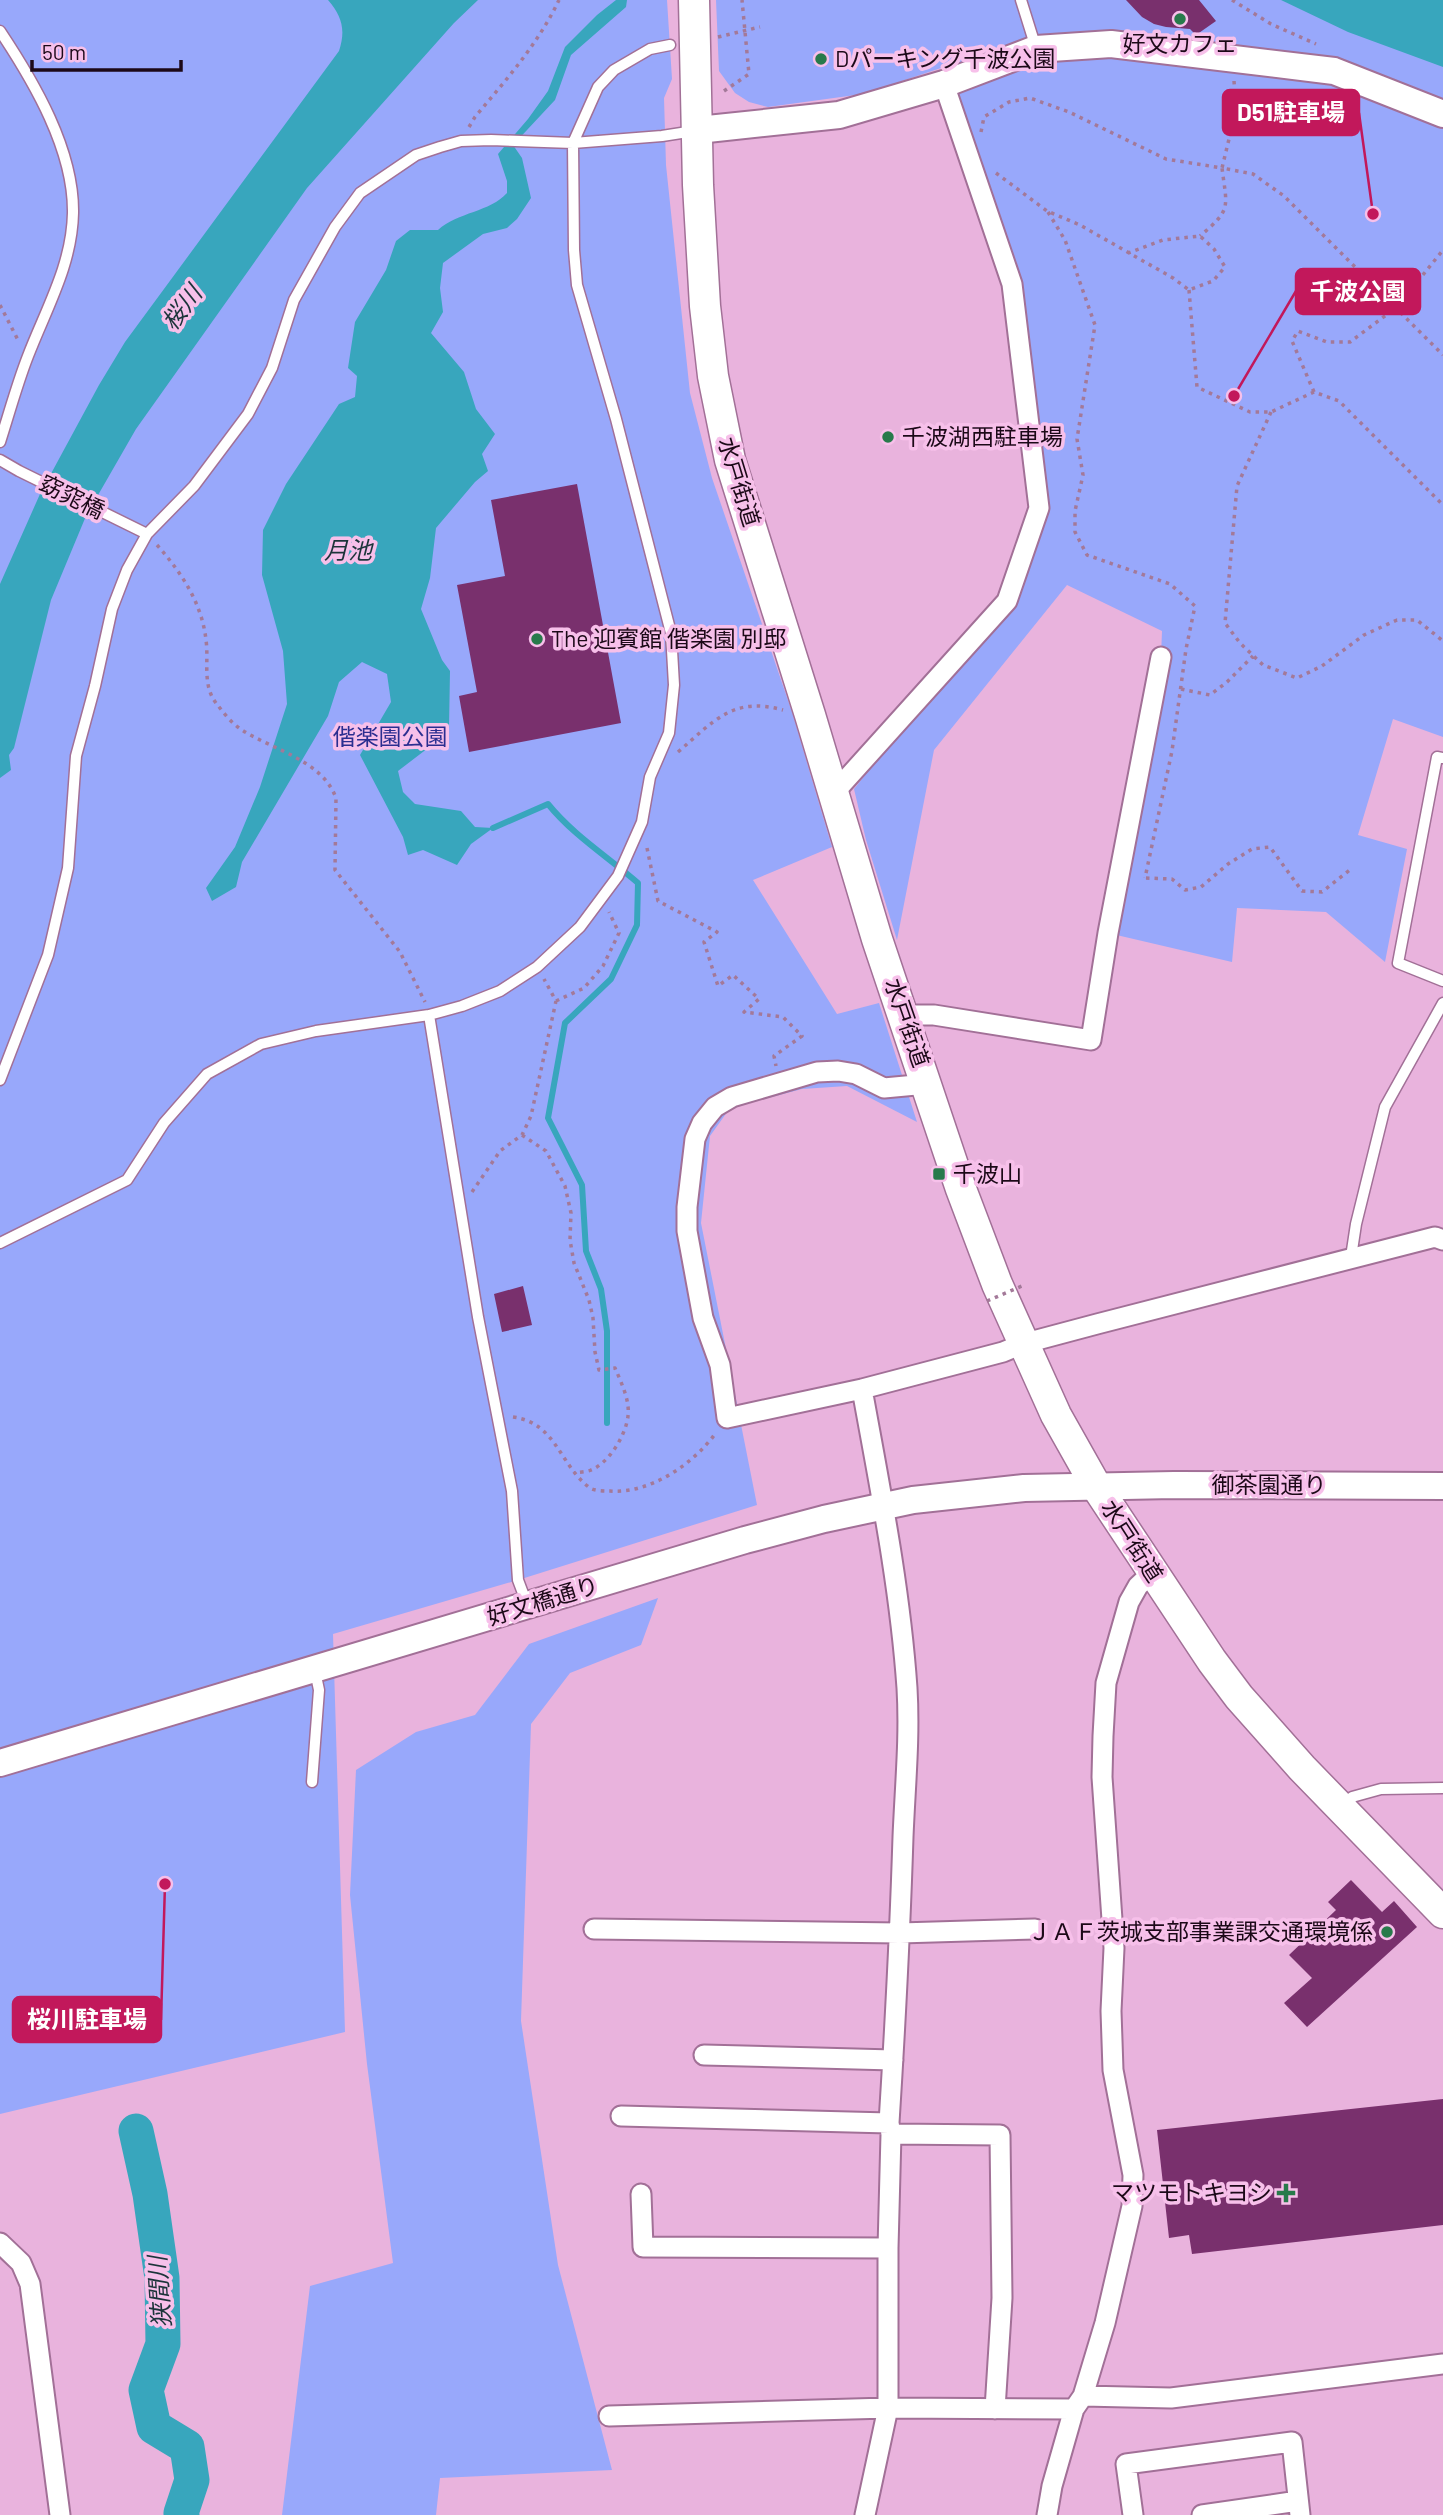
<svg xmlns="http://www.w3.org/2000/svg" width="1443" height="2515" font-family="Barlow,'Noto Sans JP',sans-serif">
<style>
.green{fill:#98a8fb}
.water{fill:#38a6bd}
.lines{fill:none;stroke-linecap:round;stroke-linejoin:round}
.stream{stroke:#38a6bd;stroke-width:6}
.river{stroke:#38a6bd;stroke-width:35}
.building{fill:#79306d}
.lane-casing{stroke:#a27097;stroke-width:13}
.street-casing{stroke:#a27097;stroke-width:23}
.secondary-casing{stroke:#a27097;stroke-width:30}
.primary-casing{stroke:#a27097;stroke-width:33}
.path{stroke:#a37999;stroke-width:3.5;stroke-dasharray:3.5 5;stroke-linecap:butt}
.lane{stroke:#fff;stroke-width:10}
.street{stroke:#fff;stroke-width:19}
.secondary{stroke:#fff;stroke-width:26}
.primary{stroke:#fff;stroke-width:30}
.path-bridge{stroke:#a37999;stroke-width:3.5;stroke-dasharray:3.5 5;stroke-linecap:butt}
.poi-dot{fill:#287a4b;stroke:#f7c0ea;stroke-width:2.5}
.labels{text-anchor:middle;stroke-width:7;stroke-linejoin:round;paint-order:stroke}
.poi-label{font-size:23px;fill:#1c0918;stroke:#f7c0ea;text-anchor:start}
.street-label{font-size:23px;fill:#1c0918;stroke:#f7c0ea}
.park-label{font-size:23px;fill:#2b2e90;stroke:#f7c0ea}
.water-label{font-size:24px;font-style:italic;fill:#1c343a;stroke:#f7c0ea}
.leader{fill:none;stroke:#c2185b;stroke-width:2.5}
.callout-dot{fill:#c2185b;stroke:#f7c0ea;stroke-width:2.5}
.callout{fill:#c2185b;stroke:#c2185b;stroke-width:2.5}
.callout-label{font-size:24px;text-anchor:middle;font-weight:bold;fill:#fff}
</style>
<rect width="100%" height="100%" fill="#e9b3dd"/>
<path class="green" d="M0 0H667L672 79 664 98 666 165 690 393 712 478 792 712 832 847 753 880 837 1014 879 1003 917 1122 847 1086 802 1089 730 1108 710 1136 701 1223 757 1505 518 1580 333 1634 345 2032 0 2114Z
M716 0H1443V737L1393 719 1358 835 1407 849 1385 962 1326 912 1237 908 1232 962 1108 933 1161 657 1162 631 1067 585 934 750 897 940 866 840 854 789 963 651 1007 601 1039 508 1012 284 953 94 950 65 863 94 768 107 749 102 735 93 719 71Z
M658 1598 641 1645 570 1673 531 1724 521 2021 558 2265 612 2470 440 2478 436 2515H282L310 2286 393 2263 367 2064 350 1895 356 1770 416 1732 475 1715 529 1644Z"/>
<path class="water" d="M328 0H478L454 23 307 188 136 429 86 516 51 600 14 748 9 755 11 770 0 778V584L40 494 99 385 125 342 339 51C346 30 342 16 328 0Z
M616 0H627L626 7 571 55 555 100 513 145 522 158 531 198 517 219 507 228 483 234 443 263 440 288 443 312 431 333 464 372 476 409 495 434 482 454 488 471 475 482 436 528 430 578 421 609 442 660 450 671 449 727 432 745 398 771 403 792 415 804 461 811 475 827 493 828 471 844 457 865 423 850 408 855 403 837 360 755 391 702 387 674 362 662 339 682 328 716 242 862 236 887 212 901 206 888 235 847 260 787 287 704 283 651 262 575 263 530 286 484 339 404 355 397 357 376 348 368 355 322 386 270 396 241 410 230H438C458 212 490 212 507 193V181L498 154 528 119 548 91 565 47 597 15Z
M1281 0H1443V67L1348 32Z"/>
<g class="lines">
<path class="stream" d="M493 828 548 804C573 835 608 857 638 883L637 925 611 979 565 1023 548 1118 582 1185 586 1251 601 1289 607 1331V1423"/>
<path class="river" d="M136 2131 150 2194 162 2278 163 2344 146 2390 154 2427 187 2447 192 2480 181 2513 182 2515"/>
</g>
<path class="building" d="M1126 0H1199L1216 21 1196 35 1190 29 1166 27 1154 24 1142 17Z
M577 484 621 723 469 752 459 696 477 692 457 585 505 576 491 500Z
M523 1286 532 1325 502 1332 494 1294Z
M1351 1880 1382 1912 1394 1901 1417 1927 1307 2027 1284 2003 1312 1978 1289 1955 1336 1910 1328 1902Z
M1443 2099V2225L1192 2254 1189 2235 1169 2238 1157 2130Z"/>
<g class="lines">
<g class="lane-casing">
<path id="lane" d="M1021 0 1036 48
M0 31C34 82 74 150 73 213 72 265 46 309 28 356 17 384 9 414 0 442
M0 460 19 471 147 534
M1443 758 1437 757 1398 963 1443 981
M429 1015 478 1317 512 1491 518 1580 527 1604
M0 1080 48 955 68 868 76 756 95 686 112 609 127 570 147 534 194 486 248 414 272 368 294 300 335 227 360 193 416 155 440 147 461 141 491 140 573 143 662 136 694 131
M0 1243 127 1180 164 1123 207 1074 261 1044 316 1031 429 1015 462 1006 500 991 537 967 580 927 618 876 642 822 650 777 669 733 674 685 671 633 616 419 577 285 574 250 573 143 598 87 614 70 650 49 670 45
M1351 1257 1356 1224 1385 1107 1443 1003
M312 1782 319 1690 315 1671
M1347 1808 1352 1797 1381 1789 1443 1788"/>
</g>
<g class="street-casing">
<path id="street" d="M833 794 1007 601 1039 508 1012 284 944 84
M903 1015H934L1091 1040 1108 933 1161 657
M927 1084 884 1088 856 1074 838 1071 817 1072 732 1097 715 1107 702 1123 695 1139 687 1207V1231L703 1318 720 1365 727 1418 862 1389 1003 1352 1022 1344 1097 1324 1435 1237 1443 1240
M862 1389C880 1488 900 1587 907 1688 910 1738 905 1787 903 1837 900 1932 895 2028 889 2123L891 2134 888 2248V2408L865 2515
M594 1929 900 1933 1035 1929
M704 2055 893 2060
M621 2116 889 2123
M891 2134 1000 2135 1002 2298 995 2409
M641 2194 643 2247 888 2248
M0 2243 21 2263 30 2284 60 2515
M1083 2396 1171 2398 1443 2364
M609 2416 888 2408 1074 2409
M1047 2515 1052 2486 1074 2409 1083 2396 1105 2323 1132 2206 1133 2175 1113 2070 1111 2011 1114 1948 1102 1777 1103 1736 1106 1683 1129 1602 1138 1586 1152 1573
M1133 2515 1126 2464 1292 2442 1300 2515
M1202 2515 1298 2501"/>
</g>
<g class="secondary-casing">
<path id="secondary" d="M698 130 839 115 944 84 1036 49 1111 44 1334 71 1443 114
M0 1763 745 1540 824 1519 913 1500 1024 1488 1174 1485 1443 1486"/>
</g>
<g class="primary-casing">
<path id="primary" d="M694 0 698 185 705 306 713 376 730 460 810 715 877 939 961 1189 997 1284 1056 1415 1096 1486 1212 1661 1239 1697 1302 1768 1443 1913"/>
</g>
<path class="path" d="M1232 0 1271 24 1316 44
M718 37 760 27
M1234 81 1236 110 1222 168 1253 174 1284 196 1443 355
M724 91 749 74 742 0
M469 127 475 117C506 80 538 44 559 0
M981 132 984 117 1009 102 1030 98 1069 112 1166 159 1222 168C1227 208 1232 209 1200 236
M996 173 1047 211 1080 225 1173 278 1189 290 1213 281 1225 267 1214 249 1200 236 1163 240 1128 253
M1048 212 1065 240 1095 325 1077 439 1083 475 1075 511V532L1087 555 1170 584 1195 606 1186 649 1172 751 1145 878
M1189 290 1197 387 1250 412H1271L1314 392 1339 401 1443 505
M0 305 18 340
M1314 392 1292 341 1298 331 1327 342H1350L1397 307 1443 250
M1271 412 1237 486 1225 623 1240 643 1263 665 1297 678 1322 666 1364 635 1397 620H1417L1443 641
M157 545C181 572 202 603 206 640 209 661 202 685 216 703 223 712 231 723 242 730 273 750 322 760 336 798L335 870 400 952 425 1002
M1181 689 1210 695 1227 682 1253 656
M678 752C714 721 733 696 783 710
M647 848 658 901 717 932 704 942 718 986 733 975 759 999 744 1012 783 1017 802 1036 774 1056 776 1066
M1146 878 1172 879 1185 890 1201 887 1228 864 1252 849 1270 847 1302 891 1322 892 1351 869
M556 1001 584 988 603 966 619 933 609 912
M522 1135 546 1151 565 1186 571 1213 570 1240 574 1263 589 1300 593 1318 595 1352 599 1370 615 1368C621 1382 630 1400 628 1416 626 1435 609 1463 591 1470 587 1472 579 1472 574 1473
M472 1192 500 1151 522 1135 531 1116 556 1001 544 979
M513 1417C557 1423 559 1465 590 1488 595 1491 604 1491 610 1491 650 1494 693 1464 715 1434"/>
<use href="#lane" class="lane"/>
<use href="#street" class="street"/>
<use href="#secondary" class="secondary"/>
<use href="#primary" class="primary"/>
<path class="path-bridge" d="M987 1301 1022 1286"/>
</g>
<g class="poi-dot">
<circle cx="1180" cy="19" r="7"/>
<circle cx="821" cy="59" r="7"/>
<circle cx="888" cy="437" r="7"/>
<circle cx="537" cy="639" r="7"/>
<rect x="932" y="1167" width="14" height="14" rx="3.5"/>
<circle cx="1387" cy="1932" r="7"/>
<path d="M1282.5 2182.5h7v7h7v7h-7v7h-7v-7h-7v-7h7z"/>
</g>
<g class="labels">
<g class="poi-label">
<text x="1180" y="52" text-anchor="middle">好文カフェ</text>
<text x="835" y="67">Dパーキング千波公園</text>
<text x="902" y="445">千波湖西駐車場</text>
<text x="551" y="647">The 迎賓館 偕楽園 別邸</text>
<text x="953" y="1182">千波山</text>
<text x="1373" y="1940" text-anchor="end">ＪＡＦ茨城支部事業課交通環境係</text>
<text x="1272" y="2201" text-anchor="end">マツモトキヨシ</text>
</g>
<g class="street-label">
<text transform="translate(739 482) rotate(73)" y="8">水戸街道</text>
<text transform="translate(72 497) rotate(26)" y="8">窈窕橋</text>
<text transform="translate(907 1023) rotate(71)" y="8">水戸街道</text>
<text x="1269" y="1493">御茶園通り</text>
<text transform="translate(1132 1541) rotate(57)" y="8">水戸街道</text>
<text transform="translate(543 1601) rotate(-17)" y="8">好文橋通り</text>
</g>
<g class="park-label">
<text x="390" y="745">偕楽園公園</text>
</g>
<g class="water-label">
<text transform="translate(182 308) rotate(-53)" y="8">桜川</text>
<text x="348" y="559">月池</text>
<text transform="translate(160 2292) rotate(-94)" y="8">狭間川</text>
</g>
</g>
<path class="leader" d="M1373 214L1359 113M1234 396L1296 291M165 1884L161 2020"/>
<g class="callout-dot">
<circle cx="1373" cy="214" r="7"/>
<circle cx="1234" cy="396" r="7"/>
<circle cx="165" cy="1884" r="7"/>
</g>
<g class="callout">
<rect x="1223" y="90" width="136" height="45" rx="7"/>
<rect x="1296" y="269" width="124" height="45" rx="7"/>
<rect x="13" y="1997" width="148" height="45" rx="7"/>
</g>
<g class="callout-label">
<text x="1291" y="121">D51駐車場</text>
<text x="1358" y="300">千波公園</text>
<text x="87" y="2028">桜川駐車場</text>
</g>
<path d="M32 60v10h149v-10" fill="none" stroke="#1c0918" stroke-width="3.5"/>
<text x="42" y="60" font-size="21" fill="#1c0918" stroke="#f7c0ea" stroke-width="5" paint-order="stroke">50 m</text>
</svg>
